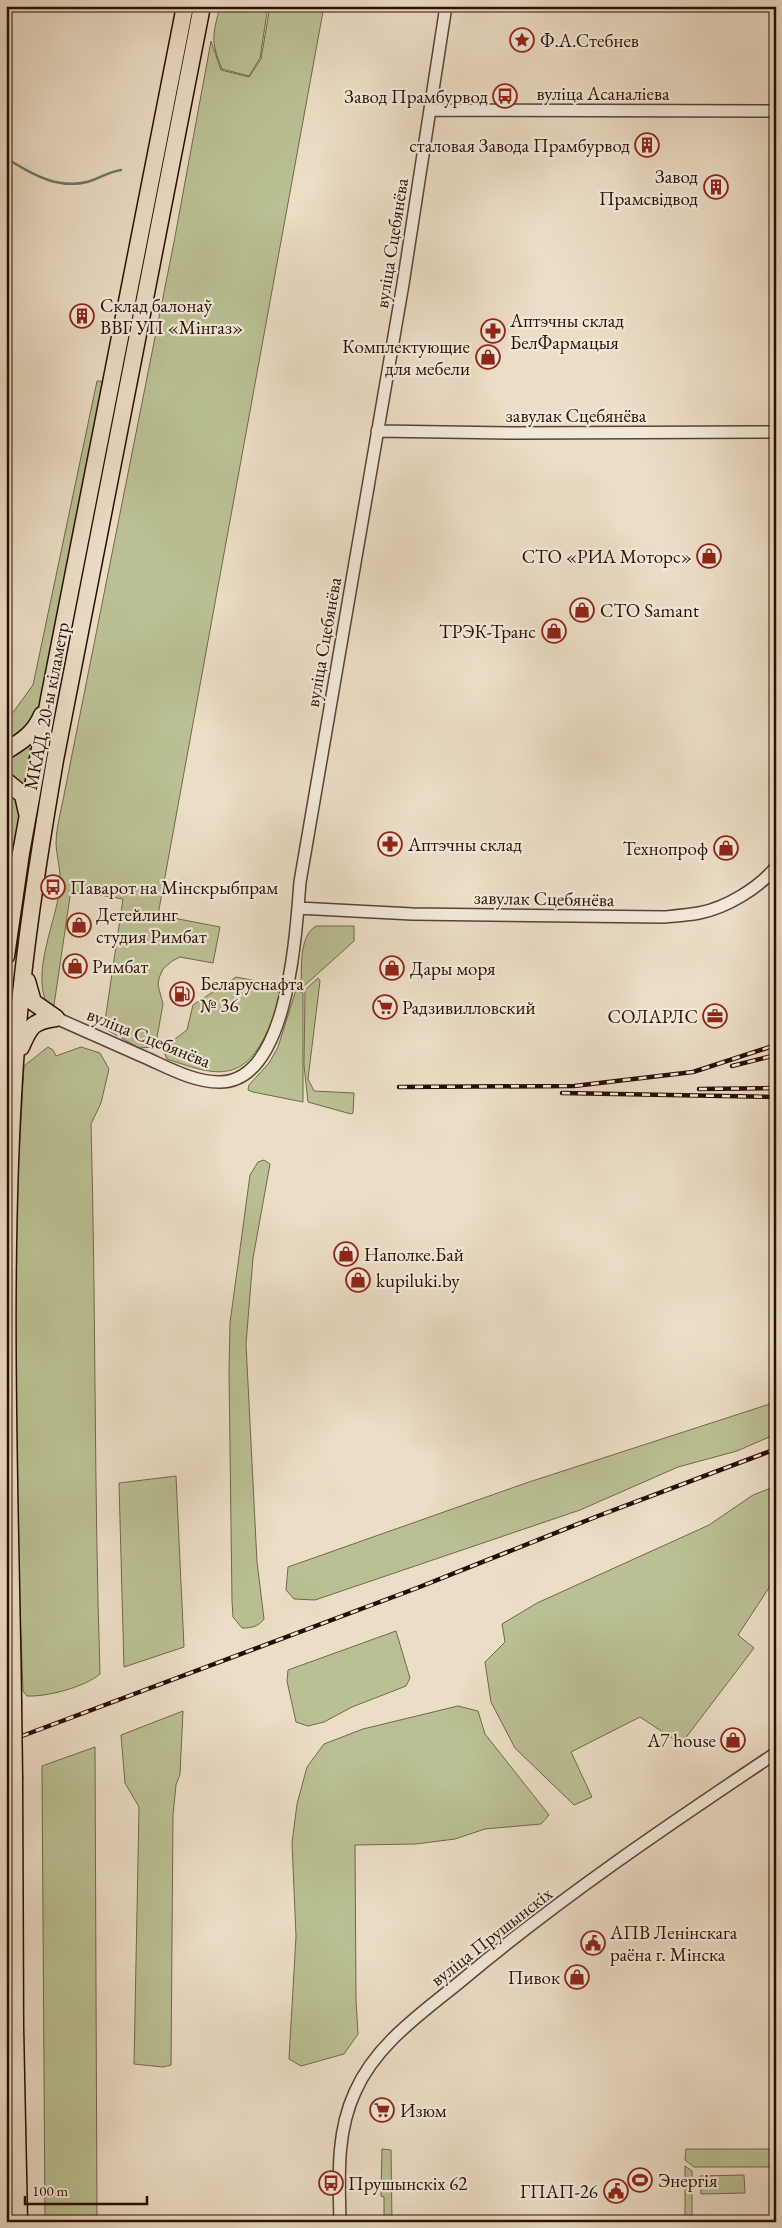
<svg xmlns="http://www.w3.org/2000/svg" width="782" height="2228" font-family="'EB Garamond',serif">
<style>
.green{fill:#bac093;stroke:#71674a}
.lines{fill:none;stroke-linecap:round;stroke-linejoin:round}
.stream{stroke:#6c7769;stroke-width:2.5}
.minor-casing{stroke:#594232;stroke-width:14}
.highway-casing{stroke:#280e01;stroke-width:19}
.minor{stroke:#f3e9da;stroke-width:11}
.highway{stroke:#ecddc6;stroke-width:16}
.rail-casing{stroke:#280e01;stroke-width:4.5}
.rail{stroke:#f3e9da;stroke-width:2.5;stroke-dasharray:8;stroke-linecap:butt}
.highway-bridge-casing{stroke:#280e01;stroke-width:19;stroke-linecap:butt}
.highway-bridge{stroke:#ecddc6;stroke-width:16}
.labels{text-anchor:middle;stroke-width:4.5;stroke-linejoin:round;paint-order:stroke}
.poi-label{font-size:19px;fill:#280e01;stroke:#f3e9da;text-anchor:start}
.street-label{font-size:19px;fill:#280e01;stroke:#f3e9da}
</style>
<rect width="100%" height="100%" fill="#ecddc6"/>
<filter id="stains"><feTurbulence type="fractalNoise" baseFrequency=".004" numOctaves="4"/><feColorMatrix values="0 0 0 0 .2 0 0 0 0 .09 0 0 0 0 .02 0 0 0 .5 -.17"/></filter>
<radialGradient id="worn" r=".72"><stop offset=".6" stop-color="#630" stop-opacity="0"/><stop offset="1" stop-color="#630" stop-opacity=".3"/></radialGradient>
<path class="green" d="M220 6H268L260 58 249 76 222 69C210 40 213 35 220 6Z
M270 6H324L158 915 220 927 213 963 180 957 172 961 163 969 159 978 158 985 163 1004 156 1043 153 1047 139 1048 104 1028 123 899 71 890 54 1005 47 1004C31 971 57 920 60 886 61 871 57 858 56 844 56 827 62 807 65 790L174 242 211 41 221 70 249 77 261 59Z
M97 381H101L103 386 39 710 37 718 6 747V722L33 685Z
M28 745 30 751 23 790 6 774V755Z
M6 785 23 805 6 893Z
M316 926H354V941L304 986 301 984C302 967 299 936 316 926Z
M236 977 277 985 281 992C281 1005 272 1020 267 1032 242 1085 214 1075 167 1059L164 1052 171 1042 187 1030 193 1005Z
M318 978 320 981 308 1079 314 1091 354 1093 353 1113 351 1114 308 1102 304 1065 305 990Z
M296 990 303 993V1102L253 1092 248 1090 249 1085 269 1063 278 1047Z
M48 1047 53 1050 56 1056 81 1047 100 1053 109 1069 101 1103 91 1124C96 1307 94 1491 100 1674 85 1687 47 1697 27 1696L23 1691 15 1472V1227L24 1066Z
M264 1160 270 1164 253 1258 246 1344 257 1562 264 1619C258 1627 251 1628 242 1628L233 1617 232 1601 229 1371 230 1323 250 1175 258 1162Z
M776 1402V1434L737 1451 678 1467 580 1510 315 1600 294 1599 286 1590 288 1567 526 1483Z
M176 1476 184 1647 124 1667 119 1483Z
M776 1486V1577L738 1635 754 1648 681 1744 640 1717 571 1752 592 1797 574 1805 515 1748 491 1702 485 1662 505 1642 502 1624 537 1603 709 1525 753 1495Z
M396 1631 410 1678 406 1686 352 1707 324 1722 308 1726 296 1722 287 1681 288 1670Z
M458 1706 478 1711 485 1734 549 1815 541 1824 485 1829 455 1839 416 1844 355 1845 356 2000 358 2034 344 2054 301 2066 289 2059 296 1936 292 1843 297 1804 307 1767 324 1744 363 1729Z
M183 1711 180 1774 176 1785 173 1815 171 2065 163 2067 134 2064 139 1807 125 1783 121 1735Z
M95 1747 97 2222H45L42 1766Z
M382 2149 391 2150 392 2222H384V2197L381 2196Z
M686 2149H776V2167H694L685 2160Z
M685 2166 692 2171V2222L685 2221Z
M744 2175 745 2193 701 2194 700 2176Z"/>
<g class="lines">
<path class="stream" d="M6 158C31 174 61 192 93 180 104 176 109 172 121 170"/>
<g class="minor-casing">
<path id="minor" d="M430 110 776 111
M377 431 515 433 776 432
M298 908 412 914 664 917C675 916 688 915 699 913 726 908 759 888 776 867
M56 1018C86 1031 115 1044 144 1057 167 1067 193 1082 219 1082 289 1083 296 930 300 882L403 284 446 6
M340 2222C339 2177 336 2133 355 2092 376 2044 422 2013 461 1981 560 1898 668 1825 776 1753"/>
</g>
<g class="highway-casing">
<path id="highway" d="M6 751C22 741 35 733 42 715
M6 781 23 795 27 813
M6 956 21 853 49 699 185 6
M27 981 33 1002 56 1018
M21 1047C30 1026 33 1021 56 1018
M13 1702C10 1489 1 1274 15 1062 22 960 38 860 55 760L202 6
M14 1778 15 2027 19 2222"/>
</g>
<use href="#minor" class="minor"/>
<use href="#highway" class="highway"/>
<g class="rail-casing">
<path id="rail" d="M732 1066 776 1055
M399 1087 574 1086 693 1072 776 1045
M699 1089 776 1088
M562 1093 776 1097
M6 1742 417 1588 598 1516 776 1449"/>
</g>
<use href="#rail" class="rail"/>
<g class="highway-bridge-casing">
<path id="highway-bridge" d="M13 1702 14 1778"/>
</g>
<use href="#highway-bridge" class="highway-bridge"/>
</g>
<defs>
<g id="sight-ring" transform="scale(1.25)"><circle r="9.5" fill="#f3e9da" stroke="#8f2418" stroke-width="1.5"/><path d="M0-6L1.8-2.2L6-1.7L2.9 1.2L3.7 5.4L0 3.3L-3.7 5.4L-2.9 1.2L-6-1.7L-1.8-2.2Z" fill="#8f2418"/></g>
<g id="bus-ring" transform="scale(1.25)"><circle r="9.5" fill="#f3e9da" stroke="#8f2418" stroke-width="1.5"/><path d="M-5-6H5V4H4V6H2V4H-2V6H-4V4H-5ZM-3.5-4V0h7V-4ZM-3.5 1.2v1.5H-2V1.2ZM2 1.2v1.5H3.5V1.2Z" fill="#8f2418"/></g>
<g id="building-ring" transform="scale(1.25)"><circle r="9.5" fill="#f3e9da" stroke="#8f2418" stroke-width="1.5"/><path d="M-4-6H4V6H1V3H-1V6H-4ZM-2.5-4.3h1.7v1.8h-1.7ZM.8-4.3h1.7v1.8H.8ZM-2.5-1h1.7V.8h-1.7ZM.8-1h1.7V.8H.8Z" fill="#8f2418"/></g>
<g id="pharmacy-ring" transform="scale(1.25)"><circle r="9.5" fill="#f3e9da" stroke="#8f2418" stroke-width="1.5"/><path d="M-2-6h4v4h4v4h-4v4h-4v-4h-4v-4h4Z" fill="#8f2418"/></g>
<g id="shop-ring" transform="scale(1.25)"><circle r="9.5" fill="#f3e9da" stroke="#8f2418" stroke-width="1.5"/><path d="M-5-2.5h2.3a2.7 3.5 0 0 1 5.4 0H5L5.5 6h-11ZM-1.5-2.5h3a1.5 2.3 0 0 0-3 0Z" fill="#8f2418"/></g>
<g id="fuel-ring" transform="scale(1.25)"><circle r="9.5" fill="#f3e9da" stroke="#8f2418" stroke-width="1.5"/><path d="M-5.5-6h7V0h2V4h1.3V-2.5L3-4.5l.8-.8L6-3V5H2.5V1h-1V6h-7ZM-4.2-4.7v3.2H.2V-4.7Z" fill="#8f2418"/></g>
<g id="supermarket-ring" transform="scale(1.25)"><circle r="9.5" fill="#f3e9da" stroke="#8f2418" stroke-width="1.5"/><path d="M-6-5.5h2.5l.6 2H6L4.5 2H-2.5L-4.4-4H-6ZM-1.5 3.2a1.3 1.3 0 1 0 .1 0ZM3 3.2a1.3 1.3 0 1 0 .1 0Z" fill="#8f2418"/></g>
<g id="office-ring" transform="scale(1.25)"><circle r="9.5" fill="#f3e9da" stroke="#8f2418" stroke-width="1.5"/><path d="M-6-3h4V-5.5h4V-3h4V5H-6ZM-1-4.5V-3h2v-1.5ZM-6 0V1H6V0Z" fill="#8f2418"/></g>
<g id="civic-ring" transform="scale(1.25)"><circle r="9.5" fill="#f3e9da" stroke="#8f2418" stroke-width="1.5"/><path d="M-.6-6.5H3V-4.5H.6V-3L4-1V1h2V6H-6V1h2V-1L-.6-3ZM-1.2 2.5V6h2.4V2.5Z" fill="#8f2418"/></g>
<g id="stadium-ring" transform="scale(1.25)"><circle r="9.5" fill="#f3e9da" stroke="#8f2418" stroke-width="1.5"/><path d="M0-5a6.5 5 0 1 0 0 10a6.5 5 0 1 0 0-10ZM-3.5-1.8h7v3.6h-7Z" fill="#8f2418"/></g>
</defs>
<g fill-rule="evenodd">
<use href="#sight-ring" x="522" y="40"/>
<use href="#bus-ring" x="505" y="96"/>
<use href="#building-ring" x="647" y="145"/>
<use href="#building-ring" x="716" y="187"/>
<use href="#building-ring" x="82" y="316"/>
<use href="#pharmacy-ring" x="493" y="331"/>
<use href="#shop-ring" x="488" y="357"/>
<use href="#shop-ring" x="709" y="556"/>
<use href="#shop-ring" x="582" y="610"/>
<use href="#shop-ring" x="554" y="631"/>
<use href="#pharmacy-ring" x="390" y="844"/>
<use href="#shop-ring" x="726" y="848"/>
<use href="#bus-ring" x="53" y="887"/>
<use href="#shop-ring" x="79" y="925"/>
<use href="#shop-ring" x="75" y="966"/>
<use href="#shop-ring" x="392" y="968"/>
<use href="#fuel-ring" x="182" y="994"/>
<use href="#supermarket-ring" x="385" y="1007"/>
<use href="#office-ring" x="715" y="1016"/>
<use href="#shop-ring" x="346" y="1254"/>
<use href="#shop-ring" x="358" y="1280"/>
<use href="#shop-ring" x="733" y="1740"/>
<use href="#civic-ring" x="593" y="1943"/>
<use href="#shop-ring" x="577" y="1977"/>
<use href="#supermarket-ring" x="382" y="2110"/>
<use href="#stadium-ring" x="640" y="2180"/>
<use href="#bus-ring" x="331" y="2183"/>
<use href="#civic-ring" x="616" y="2191"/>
</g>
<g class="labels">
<g class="poi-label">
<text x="540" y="47">Ф.А.Стебнев</text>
<text x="488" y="103" text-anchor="end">Завод Прамбурвод</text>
<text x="630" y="152" text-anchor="end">сталовая Завода Прамбурвод</text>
<text x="698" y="183" text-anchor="end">Завод<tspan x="698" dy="22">Прамсвідвод</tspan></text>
<text x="100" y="312">Склад балонаў<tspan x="100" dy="22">ВВГ УП «Мінгаз»</tspan></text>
<text x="510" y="327">Аптэчны склад<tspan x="510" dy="22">БелФармацыя</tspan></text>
<text x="470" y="353" text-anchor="end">Комплектующие<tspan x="470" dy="22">для мебели</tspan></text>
<text x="692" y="563" text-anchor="end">СТО «РИА Моторс»</text>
<text x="600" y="617">СТО Samant</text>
<text x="536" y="638" text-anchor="end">ТРЭК-Транс</text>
<text x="408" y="851">Аптэчны склад</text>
<text x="708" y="855" text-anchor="end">Технопроф</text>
<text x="70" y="894">Паварот на Мінскрыбпрам</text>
<text x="96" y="921">Детейлинг<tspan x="96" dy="22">студия Римбат</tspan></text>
<text x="92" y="973">Римбат</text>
<text x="410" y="975">Дары моря</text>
<text x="200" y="990">Беларуснафта<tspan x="200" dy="22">№ 36</tspan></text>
<text x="402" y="1014">Радзивилловский</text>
<text x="698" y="1023" text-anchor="end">СОЛАРЛС</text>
<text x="364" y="1261">Наполке.Бай</text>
<text x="376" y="1287">kupiluki.by</text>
<text x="716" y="1747" text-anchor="end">A7 house</text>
<text x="610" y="1939">АПВ Ленінскага<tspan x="610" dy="22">раёна г. Мінска</tspan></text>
<text x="560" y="1984" text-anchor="end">Пивок</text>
<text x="400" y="2117">Изюм</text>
<text x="658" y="2187">Энергія</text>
<text x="348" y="2190">Прушынскіх 62</text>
<text x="598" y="2198" text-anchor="end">ГПАП-26</text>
</g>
<g class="street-label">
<text x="603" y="100">вуліца Асаналіева</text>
<text transform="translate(391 243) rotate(-81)" y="7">вуліца Сцебянёва</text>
<text x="576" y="422">завулак Сцебянёва</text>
<text transform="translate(323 642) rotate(-80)" y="7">вуліца Сцебянёва</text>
<text transform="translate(46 706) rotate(-79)" y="7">МКАД, 20-ы кіламетр</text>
<text transform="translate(544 898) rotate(1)" y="7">завулак Сцебянёва</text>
<text transform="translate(149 1037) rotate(22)" y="7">вуліца Сцебянёва</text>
<text transform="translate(491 1936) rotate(-38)" y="7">вуліца Прушынскіх</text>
</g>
</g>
<rect width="782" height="2228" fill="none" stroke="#ecddc6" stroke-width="25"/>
<rect x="8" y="8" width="767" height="2213" fill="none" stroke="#280e01" stroke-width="2.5"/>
<rect x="12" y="12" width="757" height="2203" fill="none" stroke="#280e01"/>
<path d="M25 2196v8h122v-8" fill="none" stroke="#280e01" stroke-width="2.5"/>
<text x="32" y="2196" font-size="15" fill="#280e01" stroke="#f3e9da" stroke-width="4" paint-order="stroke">100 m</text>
<rect width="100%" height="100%" filter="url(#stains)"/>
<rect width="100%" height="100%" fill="url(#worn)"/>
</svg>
